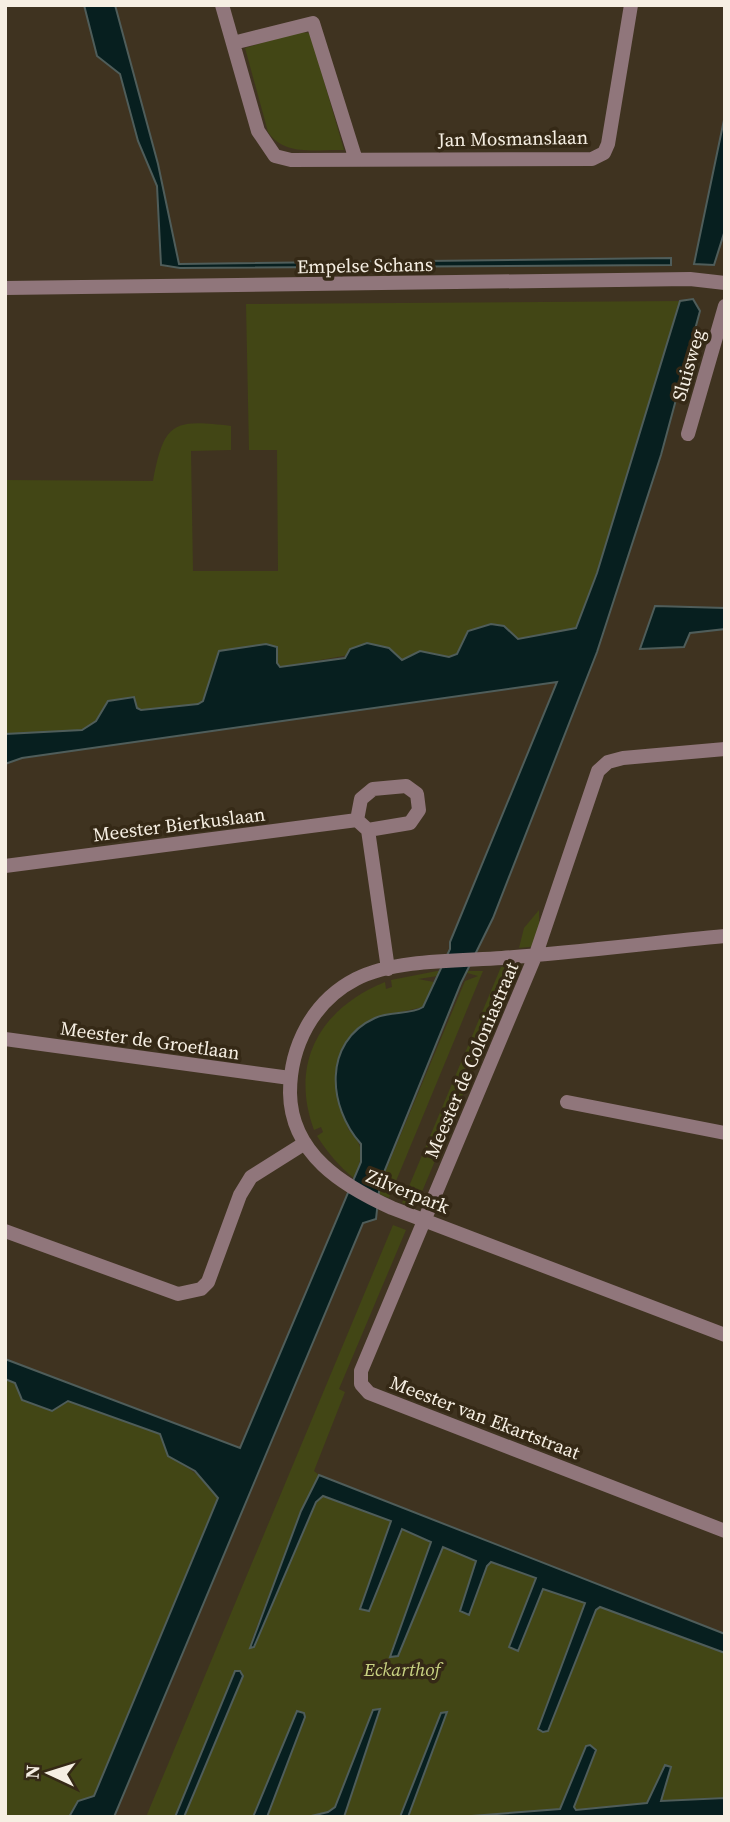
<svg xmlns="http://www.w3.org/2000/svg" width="730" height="1822" font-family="'Source Serif 4',serif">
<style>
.green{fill:#424615;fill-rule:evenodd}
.water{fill:#071f1f;stroke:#4f5d5a;stroke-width:2}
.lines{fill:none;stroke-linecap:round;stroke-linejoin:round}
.street{stroke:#90767b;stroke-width:14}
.labels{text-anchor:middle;stroke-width:7;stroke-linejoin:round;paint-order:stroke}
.street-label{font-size:19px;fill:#f6efe3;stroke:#352916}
.park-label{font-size:19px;font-style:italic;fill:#cad483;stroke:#352916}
</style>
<rect width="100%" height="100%" fill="#3f3320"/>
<path class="green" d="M299 32 310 33 344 150C318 149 284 157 268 132L245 48Z
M680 301 597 573 576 628 518 639 504 627 468 631 457 654 449 657 420 651 402 660 389 648 280 667 277 663V647L266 644 198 704 141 710 137 708 134 697 108 701 96 721 82 730 5 734V480L153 481C164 422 173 419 231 426V450L191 451 193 571H278L277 450H249L246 304Z
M539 910V946L519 948 524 928Z
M517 966 416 1206 402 1203 501 967Z
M437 971H483L389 1198C358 1187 334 1163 317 1136L323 1132 321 1127 314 1130C289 1062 321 1008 385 982L386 989 392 987 391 980ZM464 972 478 976 465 981 380 1184 356 1175C363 1153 364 1146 348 1129L345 1046 364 1026 383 1016 423 1007 434 982 418 979Z
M393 1225 406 1230 339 1389 345 1392 314 1471 319 1475 301 1511 249 1647 321 1477 725 1644V1811L659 1817H179L239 1671H236L176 1817H146Z
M5 1379 160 1434 168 1456C182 1464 214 1483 218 1498L94 1796 78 1801 69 1817H5Z"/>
<path class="water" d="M84 5H115L158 164 179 264 671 258V265L180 268 161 265 157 186 138 141 120 74 97 56Z
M725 115V230L714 265 694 264Z
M693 299 700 311 661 455 597 652 493 918 461 983 380 1182 376 1219 363 1223 114 1817H69L78 1801 94 1796 218 1498 195 1471 168 1456 160 1434 68 1401 52 1411 22 1400 15 1383 5 1379V1359L240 1448 361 1162V1144C328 1107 322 1042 375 1018 390 1011 411 1015 423 1007L450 949V942L557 682 22 758 5 764V734L82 730 96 721 108 701 134 697 137 708 141 710 198 704 203 701 219 651 266 644 277 647V663L280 667 345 658 350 649 367 643 389 648 402 660 420 651 449 657 457 654 468 631 491 624 504 626 518 639 576 628 597 573 680 301Z
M655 606 725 608V629L690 633 684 647 640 649Z
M319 1475 725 1634V1653L600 1607 596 1610 548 1731 543 1732 538 1729 585 1603 543 1589 518 1651 509 1647 536 1578 491 1562 487 1566 469 1615 460 1611 476 1561 443 1547 398 1656 390 1657 431 1542 402 1529 369 1611 360 1609 391 1521 323 1496 316 1502 254 1647 250 1648 301 1511Z
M235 1671H240L243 1676 184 1817H175Z
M380 1709 344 1817H307L328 1812 335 1807 373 1710Z
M297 1711 304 1713 305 1717 267 1817H253Z
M447 1712 408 1817H400L441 1713Z
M590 1745 596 1750 574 1807 576 1810 647 1803 665 1765 671 1767 661 1801 725 1798V1817H458L560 1809 586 1746Z"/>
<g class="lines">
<path class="street" d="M222 5 258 131 275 156 291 160 592 159 604 153 608 144 631 5
M233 43 313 23 356 160
M5 288 690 279 725 283
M688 434 725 306
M725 749 623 758 608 762 598 771 536 954 361 1371V1384L369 1393 725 1531
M357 820 361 799 373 789 406 786 417 794 419 810 410 823 368 830
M5 866 357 820 368 830 388 969
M725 936C651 943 577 952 502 958 459 961 395 959 356 979 313 1001 290 1046 290 1093 291 1154 343 1186 392 1208L725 1335
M5 1039 290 1078
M567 1102 725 1133
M5 1231 178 1294 201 1289 208 1282 240 1195 251 1177 305 1143"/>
</g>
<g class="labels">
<g class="street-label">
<text transform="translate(513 138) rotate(-1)" y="7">Jan Mosmanslaan</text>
<text transform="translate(365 265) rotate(-1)" y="7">Empelse Schans</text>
<text transform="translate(688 365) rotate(-74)" y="7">Sluisweg</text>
<text transform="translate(179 824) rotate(-7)" y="7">Meester Bierkuslaan</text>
<text transform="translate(150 1040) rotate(8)" y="7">Meester de Groetlaan</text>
<text transform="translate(471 1060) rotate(-67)" y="7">Meester de Coloniastraat</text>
<text transform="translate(408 1191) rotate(22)" y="7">Zilverpark</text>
<text transform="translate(485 1417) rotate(21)" y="7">Meester van Ekartstraat</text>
</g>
<g class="park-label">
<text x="402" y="1676">Eckarthof</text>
</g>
</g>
<rect width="730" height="1822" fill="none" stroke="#f6efe3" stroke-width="14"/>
<g transform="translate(49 1773) rotate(274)" stroke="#352916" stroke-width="5" paint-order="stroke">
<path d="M0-5L12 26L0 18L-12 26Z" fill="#f6efe3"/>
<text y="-10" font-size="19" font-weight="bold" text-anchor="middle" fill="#f6efe3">N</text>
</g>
</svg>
